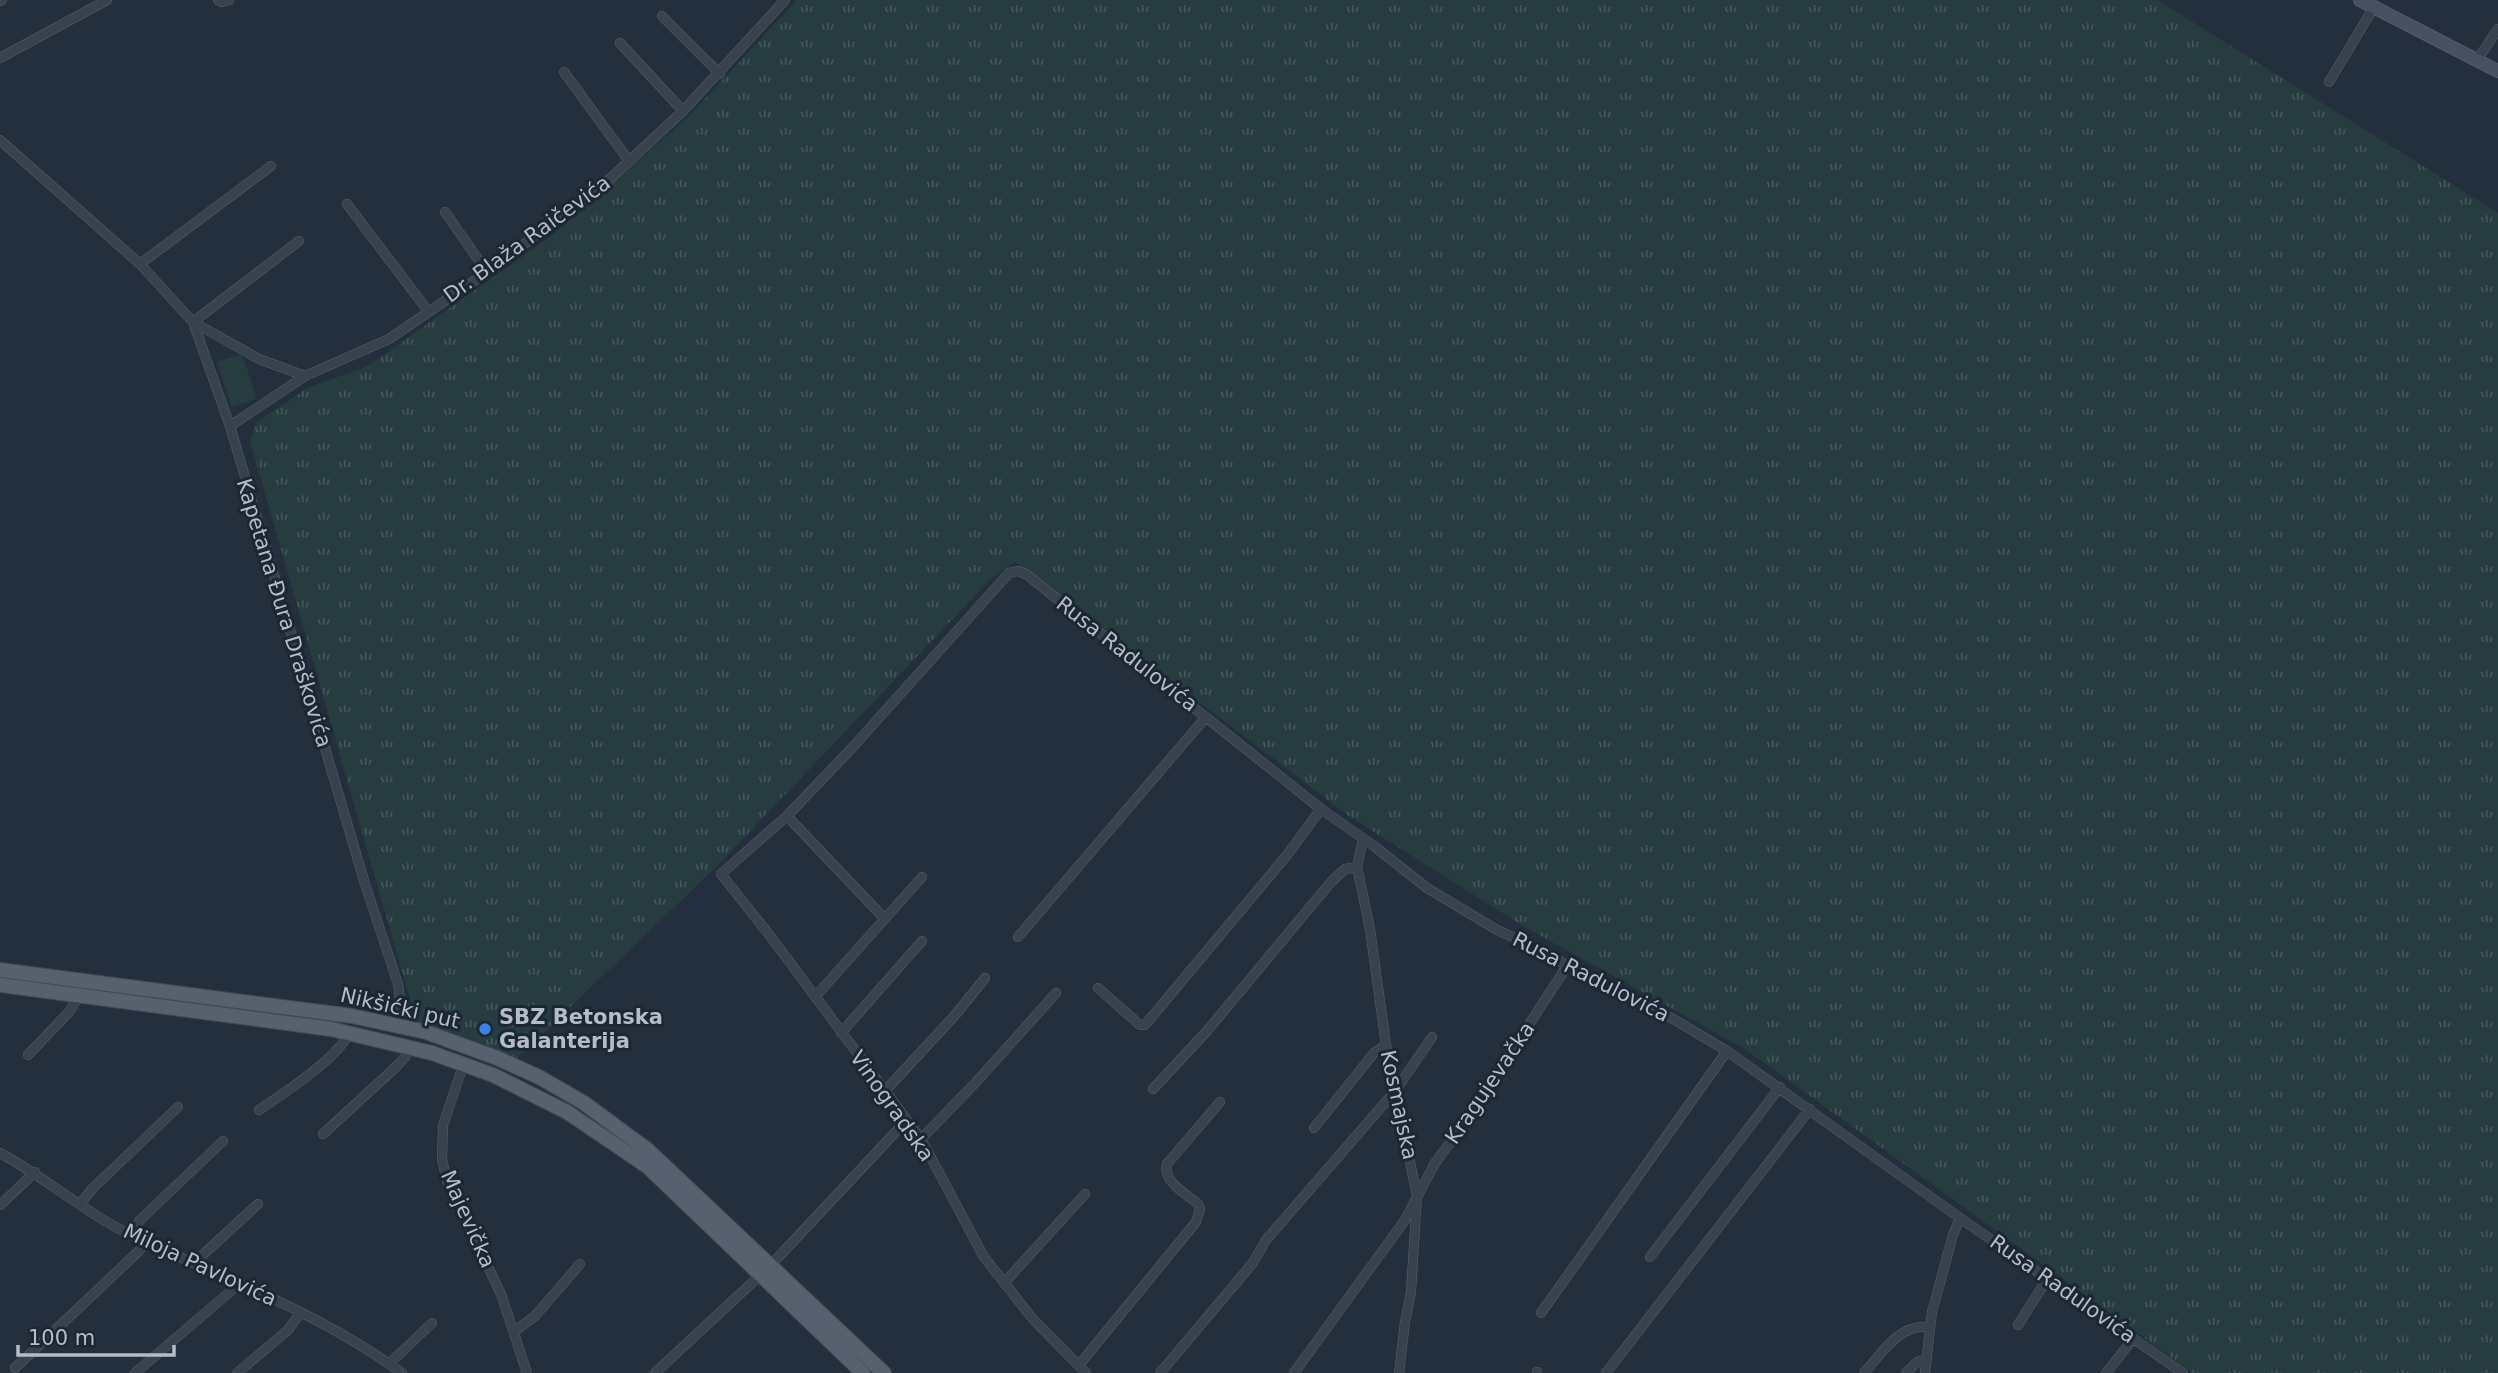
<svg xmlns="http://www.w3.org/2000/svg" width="2498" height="1373" font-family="'DejaVu Sans',sans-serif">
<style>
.grass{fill:url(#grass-tufts)}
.pitch{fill:#263c3f}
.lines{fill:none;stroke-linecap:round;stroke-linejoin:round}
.minor-casing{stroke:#565f6c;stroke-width:10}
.secondary-casing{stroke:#565f6c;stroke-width:14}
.primary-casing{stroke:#414a57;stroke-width:16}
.minor{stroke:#38414e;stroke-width:9}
.secondary{stroke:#465061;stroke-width:12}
.primary{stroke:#56606e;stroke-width:14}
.shop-dot{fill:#3f7fe0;stroke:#1d2633;stroke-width:2.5}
.labels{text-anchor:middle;stroke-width:6;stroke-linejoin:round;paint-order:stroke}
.street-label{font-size:21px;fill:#b4bcc9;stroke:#1d2633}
.poi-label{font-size:21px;font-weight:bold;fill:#b4bcc9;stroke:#1d2633;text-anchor:start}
</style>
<defs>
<pattern id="grass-tufts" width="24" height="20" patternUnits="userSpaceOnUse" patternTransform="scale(1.75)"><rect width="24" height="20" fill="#263c3f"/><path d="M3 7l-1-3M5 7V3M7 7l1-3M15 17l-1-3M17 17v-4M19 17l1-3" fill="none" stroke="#435659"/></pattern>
</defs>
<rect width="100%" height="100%" fill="#242f3e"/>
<path class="grass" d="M797 0H2157L2498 213V1373H2193L1745 1049 1523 926 1349 816 1015 562 990 580 716 867 512 1063 420 1034 250 441 256 423 307 388 368 366 554 234 686 119Z"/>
<path class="pitch" d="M242 354 257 399 232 407 217 362Z"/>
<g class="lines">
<g class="minor-casing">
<path id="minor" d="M218 0 222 2 229 0
M0 1 2 0
M662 16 720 74
M620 43 683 111
M0 58 107 0
M2477 60 2498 29
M564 72 629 161
M2329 82 2374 7
M0 140 140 264 193 322 259 359 305 376
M347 204 428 311
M445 212 487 272
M140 264 271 166
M193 322 230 426 365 884 398 984 401 1006 400 1025
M193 322 299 241
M230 426 305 376 389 339 487 272 579 203 612 177 683 111 785 0
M787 816 884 918
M1363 839 1357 867 1370 929 1386 1045 1417 1196 1411 1292 1405 1322 1399 1373
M1018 937 1206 717
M1098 988 1140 1025H1145L1287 855 1321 809
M815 997 922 877
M841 1033 922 941
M28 1055 69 1012 80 995
M464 1063 443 1125 442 1159 447 1181 501 1294 527 1373
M1153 1089 1207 1031 1331 882 1345 869 1357 867
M884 1092 956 1014 985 978
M259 1110C283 1094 338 1058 349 1033
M1314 1128 1374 1053 1386 1045
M323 1134 397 1066 405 1057 410 1047
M921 1139 978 1080 1056 993
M0 1153C45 1177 85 1213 131 1235 223 1278 319 1312 402 1373
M80 1204 93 1188 178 1107
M0 1205 35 1172
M131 1234 140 1220 223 1141
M1650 1257 1780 1087
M195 1262 258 1204
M1004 1283 1085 1194
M1541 1313 1727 1051
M2018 1325 2047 1279
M515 1331 535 1316 580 1264
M389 1364 432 1323
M1079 1365 1196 1222 1200 1209 1198 1204C1186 1194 1162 1181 1167 1164L1220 1102
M15 1368 139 1251 146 1241
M135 1373 231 1291 238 1281
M237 1373 288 1330 301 1312
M655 1373 770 1266 906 1121
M1086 1373 1032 1318 984 1257 921 1139 771 937 721 874 787 816 851 749 1009 573 1018 571 1026 574 1321 809 1374 846 1427 888 1497 930 1546 952 1567 966 1675 1020 1727 1051 1960 1218 2183 1373
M1160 1373 1252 1264 1266 1240 1396 1090 1432 1037
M1294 1373 1405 1220 1435 1163 1471 1114 1567 966
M1537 1373V1372
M1606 1373 1810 1109
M1864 1373C1881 1354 1900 1323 1929 1327
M1906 1373 1917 1362 1927 1359
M1925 1373 1932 1312 1953 1235 1960 1218
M2106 1373 2133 1339"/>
</g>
<g class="secondary-casing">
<path id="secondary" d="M2360 0 2498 71"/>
</g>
<g class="primary-casing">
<path id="primary" d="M0 970 352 1016 426 1032 497 1058 539 1077 584 1103 649 1151 884 1373
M0 985 331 1029 432 1053 493 1075 567 1112 648 1167 863 1373"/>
</g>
<use href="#minor" class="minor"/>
<use href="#secondary" class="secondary"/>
<use href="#primary" class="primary"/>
</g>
<circle class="shop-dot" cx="485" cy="1029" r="7"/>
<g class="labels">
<g class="street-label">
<text transform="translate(527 239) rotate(-36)" y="7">Dr. Blaža Raičevića</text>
<text transform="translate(284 613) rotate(73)" y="7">Kapetana Đura Draškovića</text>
<text transform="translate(1127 654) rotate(38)" y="7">Rusa Radulovića</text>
<text transform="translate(1591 977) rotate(27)" y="7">Rusa Radulovića</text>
<text transform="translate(400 1008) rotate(13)" y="7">Nikšićki put</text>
<text transform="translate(1490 1083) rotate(-56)" y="7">Kragujevačka</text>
<text transform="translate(1399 1105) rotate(78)" y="7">Kosmajska</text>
<text transform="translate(892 1106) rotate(55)" y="7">Vinogradska</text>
<text transform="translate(468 1219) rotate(66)" y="7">Majevička</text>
<text transform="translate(200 1265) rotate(25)" y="7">Miloja Pavlovića</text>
<text transform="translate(2063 1289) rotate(35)" y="7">Rusa Radulovića</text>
</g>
<g class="poi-label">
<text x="499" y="1024">SBZ Betonska<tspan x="499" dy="24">Galanterija</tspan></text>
</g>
</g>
<path d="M18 1345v10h156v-10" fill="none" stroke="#b4bcc9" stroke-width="3.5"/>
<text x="28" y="1345" font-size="21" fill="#b4bcc9" stroke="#1d2633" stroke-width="5" paint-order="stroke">100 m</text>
</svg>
